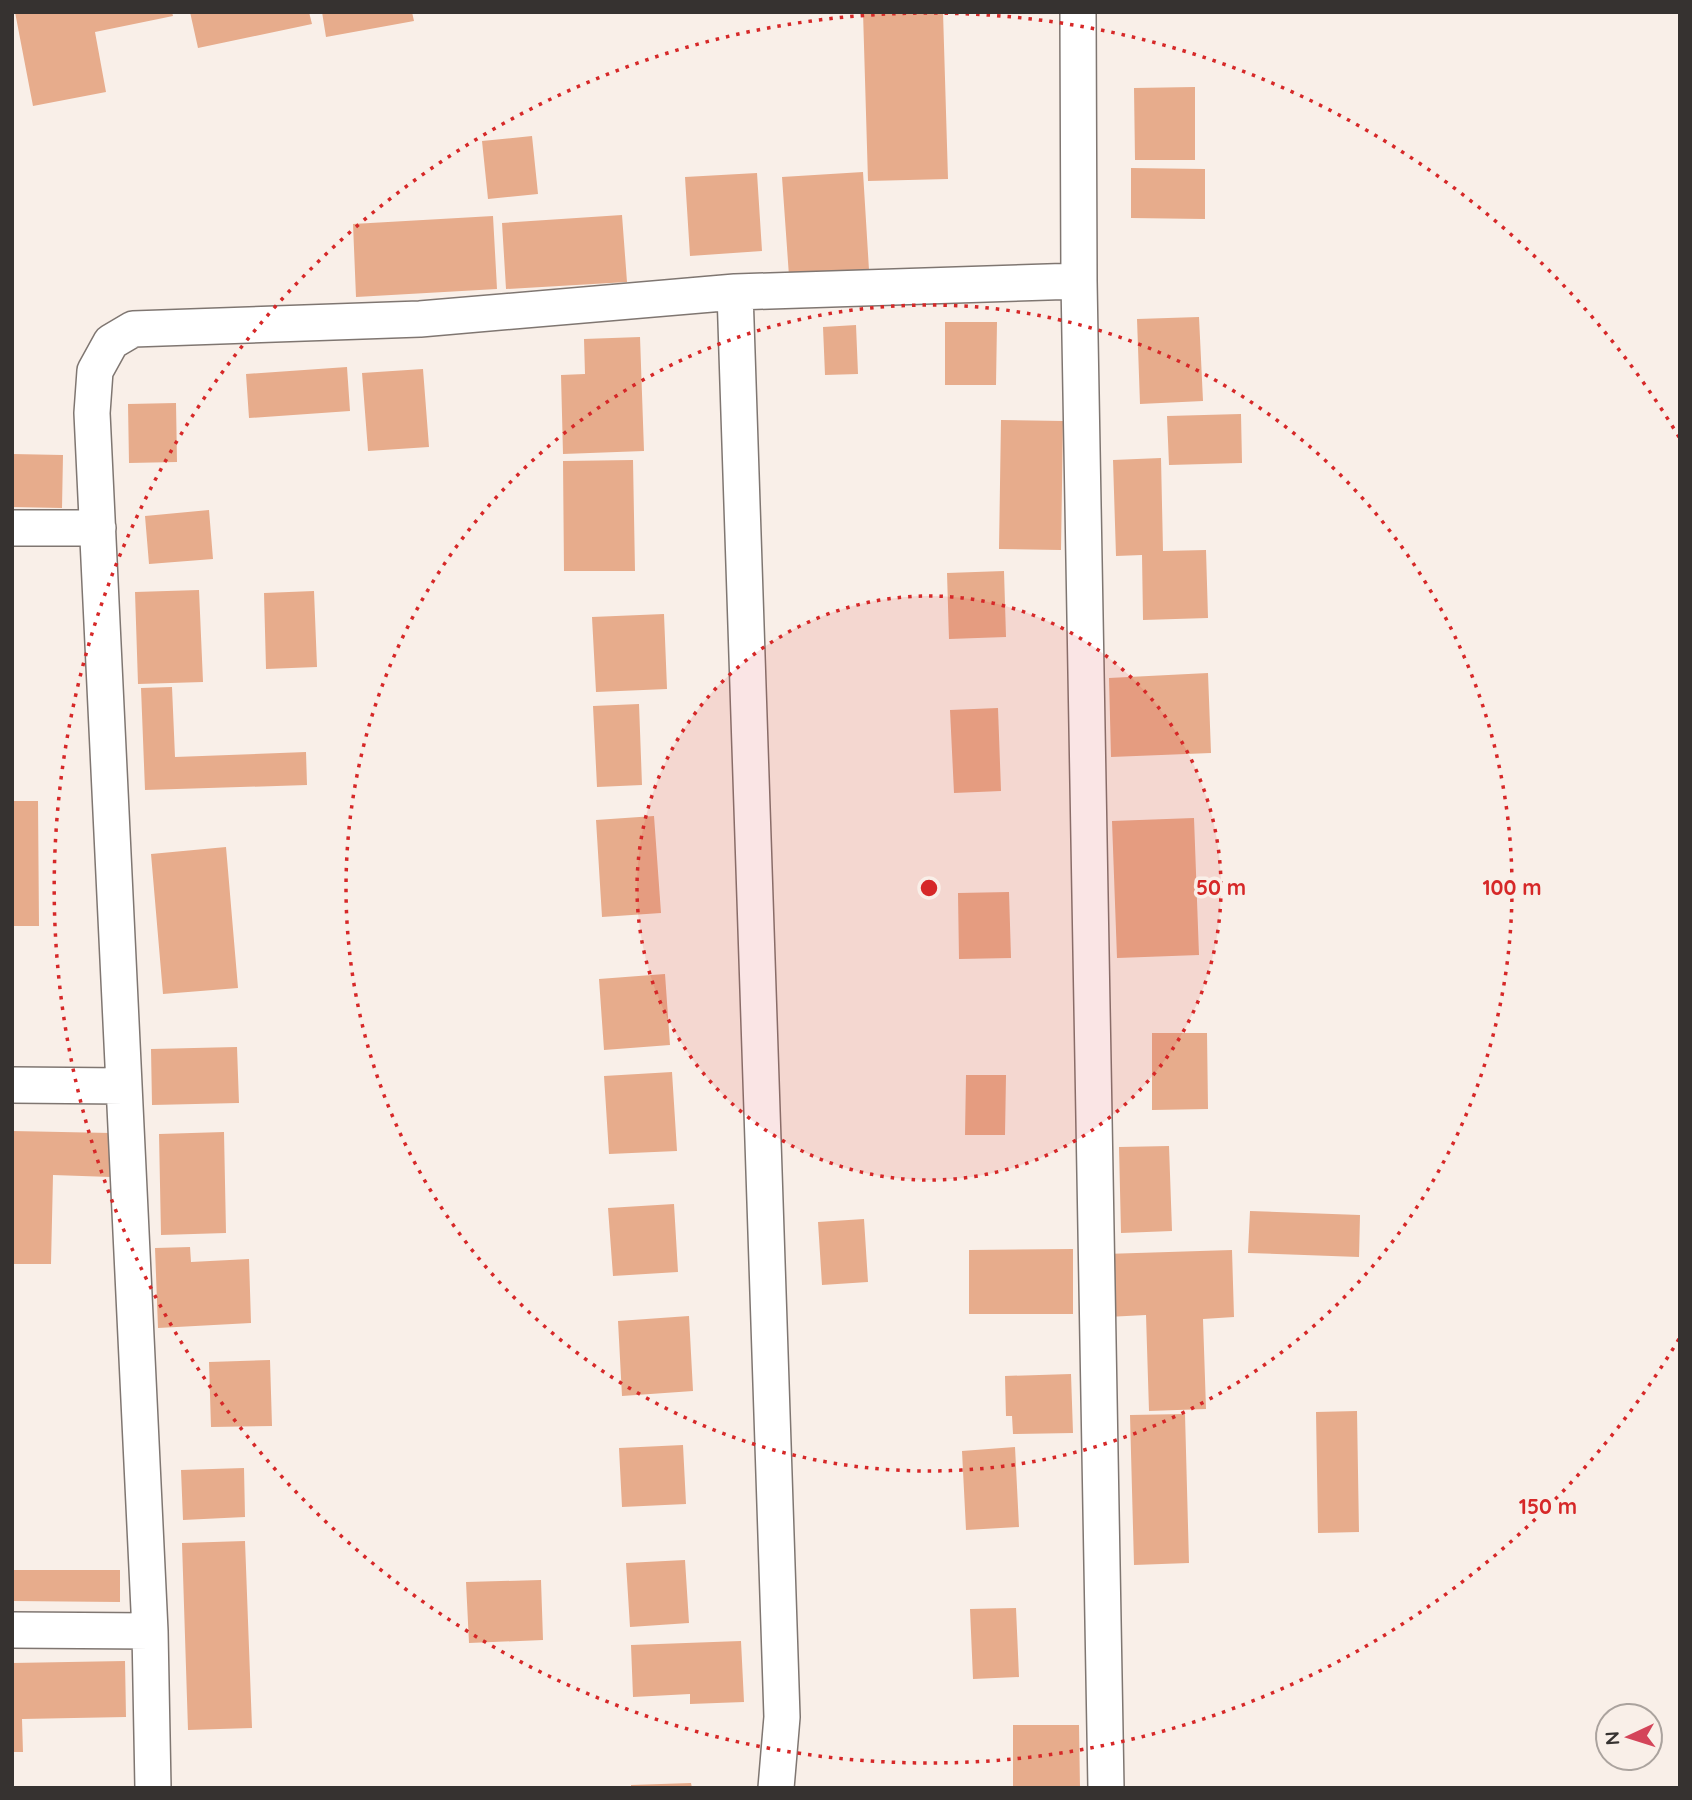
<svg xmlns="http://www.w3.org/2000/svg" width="1692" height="1800" font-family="Quicksand,sans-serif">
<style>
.building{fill:#e7ac8c}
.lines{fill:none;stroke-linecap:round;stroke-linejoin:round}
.minor-casing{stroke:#7f7671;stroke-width:38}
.minor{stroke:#fff;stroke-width:35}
.ring{fill:none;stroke:#d62828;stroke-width:3.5;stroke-dasharray:3.5 7}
.centre{fill:#d62828;stroke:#f9efe8;stroke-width:3.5}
.ring-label{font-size:21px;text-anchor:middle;font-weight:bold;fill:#d62828;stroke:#f9efe8;stroke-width:7;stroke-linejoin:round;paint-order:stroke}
</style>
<rect width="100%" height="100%" fill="#f9efe8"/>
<path class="building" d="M15 12H172L173 16 95 32 106 92 33 106Z
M190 12H309L312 24 198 48Z
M322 12H412L414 21 326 37Z
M863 12H943L948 179 868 181Z
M1195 87V160H1135L1134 88Z
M532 136 538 194 488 199 482 141Z
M1131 168 1205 169V219L1131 218Z
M863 172 869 270 789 276 782 177Z
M757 173 762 251 690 256 685 177Z
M622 215 627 282 506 289 502 223Z
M493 216 497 289 356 297 353 224Z
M1199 317 1203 401 1140 404 1137 319Z
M945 322H997L996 385H945Z
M856 325 858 374 825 375 823 327Z
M640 337 644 451 563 454 561 375 585 374 584 339Z
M347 367 350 411 249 418 246 374Z
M423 369 429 447 368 451 362 373Z
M176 403 177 462 129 463 128 404Z
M1241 414 1242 463 1169 465 1167 416Z
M1001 420 1063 421 1061 550 999 549Z
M12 454 63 455 62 508 12 507Z
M1161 458 1163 551 1206 550 1208 618 1143 620 1142 555 1116 556 1113 460Z
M633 460 635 571H564L563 461Z
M209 510 213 559 149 564 145 516Z
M1004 571 1006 637 949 639 947 573Z
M199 590 203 682 138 684 135 592Z
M314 591 317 667 266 669 264 593Z
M664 614 667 689 596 692 592 617Z
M1208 673 1211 753 1111 757 1109 678Z
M172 687 175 757 306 752 307 785 145 790 141 688Z
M639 704 642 785 597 787 593 706Z
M998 708 1001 791 954 793 950 710Z
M12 801H38L39 926H12Z
M654 816 661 913 602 917 596 820Z
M1194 818 1199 955 1117 958 1112 821Z
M226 847 238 988 163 994 151 854Z
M1009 892 1011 958 959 959 958 893Z
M665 974 670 1045 604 1050 599 979Z
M1152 1033H1207L1208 1109 1152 1110Z
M237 1047 239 1103 152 1105 151 1049Z
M672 1072 677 1151 609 1154 604 1076Z
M966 1075H1006L1005 1135H965Z
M12 1131 111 1133V1177L53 1175 51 1264H12Z
M224 1132 226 1233 161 1235 159 1134Z
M1169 1146 1172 1231 1121 1233 1119 1147Z
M674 1204 678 1272 613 1276 608 1208Z
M1250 1211 1360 1215 1359 1257 1248 1253Z
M864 1219 868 1282 822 1285 818 1222Z
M190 1247 191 1262 249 1259 251 1323 158 1328 155 1248Z
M1073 1249V1314H969V1250Z
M1232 1250 1234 1317 1203 1319 1206 1409 1149 1411 1146 1315 1107 1317 1105 1254Z
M689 1316 693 1391 622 1396 618 1321Z
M270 1360 272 1426 211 1427 209 1362Z
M1071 1374 1073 1433 1013 1434 1012 1416H1006L1005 1376Z
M1357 1411 1359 1532 1318 1533 1316 1412Z
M1185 1414 1189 1563 1134 1565 1130 1415Z
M683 1445 686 1504 622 1507 619 1448Z
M1015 1447 1019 1527 966 1530 962 1451Z
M244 1468 245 1517 183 1520 181 1470Z
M245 1541 252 1728 188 1730 182 1543Z
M685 1560 689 1623 630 1627 626 1563Z
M12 1570H120V1602L12 1601Z
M541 1580 543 1640 469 1643 466 1582Z
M1016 1608 1019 1677 973 1679 970 1609Z
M741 1641 744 1702 690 1704V1694L633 1697 631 1645Z
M125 1661 126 1717 22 1719 23 1752H12V1663Z
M1013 1725H1079L1080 1788H1013Z
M691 1783 692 1788H631V1785Z"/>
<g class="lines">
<g class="minor-casing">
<path id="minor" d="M1078 12 1079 281 1106 1788
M735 292 782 1717 776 1788
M12 528H98
M12 1085 124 1086
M12 1630 150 1631
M153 1788 150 1631 92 413 95 371 111 342 133 329 420 319 735 292 1079 281"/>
</g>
<use href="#minor" class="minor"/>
</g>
<circle cx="929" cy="888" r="292" fill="#d62828" fill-opacity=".12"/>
<g class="ring">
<circle cx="929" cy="888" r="292"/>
<circle cx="929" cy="888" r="583"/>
<path d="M1679 1339A875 875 0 1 1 1679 437"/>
</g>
<circle cx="929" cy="888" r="10" class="centre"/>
<g class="ring-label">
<text x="1221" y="895">50 m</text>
<text x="1512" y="895">100 m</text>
<text x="1548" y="1514">150 m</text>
</g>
<rect width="1692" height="1800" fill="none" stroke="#363230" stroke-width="28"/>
<g transform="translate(1629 1737) rotate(266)"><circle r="33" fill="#f9efe8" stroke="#aba39e" stroke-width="2"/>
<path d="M0-5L12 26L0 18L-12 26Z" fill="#d44459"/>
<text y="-10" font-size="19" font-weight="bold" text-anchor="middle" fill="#363230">N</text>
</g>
</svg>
